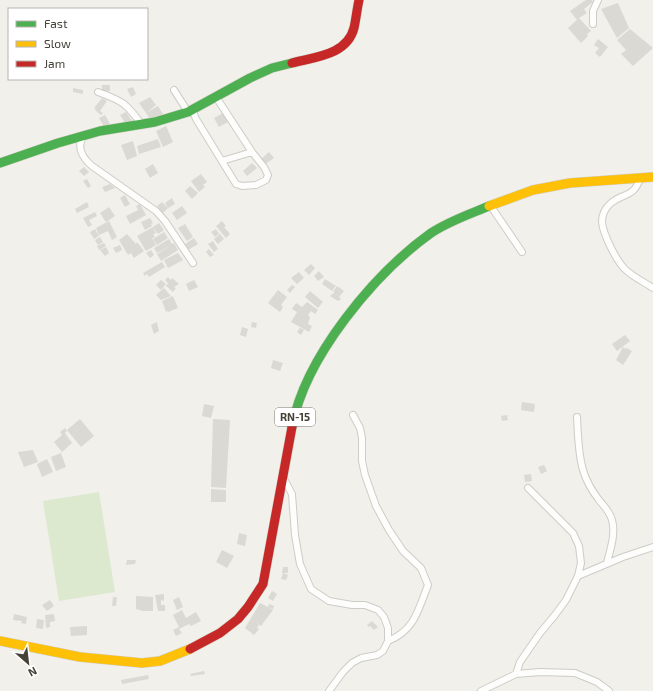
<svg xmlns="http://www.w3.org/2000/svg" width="653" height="691" font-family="'Exo 2',sans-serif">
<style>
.green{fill:#dce9ce}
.building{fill:#dad9d4}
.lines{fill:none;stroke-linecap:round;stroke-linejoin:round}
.street-casing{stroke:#cdccc7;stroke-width:8}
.fast-casing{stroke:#cfcdc3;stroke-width:10}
.slow-casing{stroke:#cfcdc3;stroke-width:10}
.jam-casing{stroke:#cfcdc3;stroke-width:10}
.street{stroke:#fdfdfc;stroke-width:6}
.fast{stroke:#4caf50;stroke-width:9}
.slow{stroke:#ffc107;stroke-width:9}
.jam{stroke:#c62828;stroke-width:9}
.labels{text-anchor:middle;stroke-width:4;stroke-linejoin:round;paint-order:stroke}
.shield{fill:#fff;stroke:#7e7b74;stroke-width:1}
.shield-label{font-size:11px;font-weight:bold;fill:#464238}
</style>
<rect width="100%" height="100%" fill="#f1f0eb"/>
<path class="green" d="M99 492 115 592 59 601 43 501Z"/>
<path class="building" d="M586 0H592L593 2 584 9 587 13 579 18 591 31 587 34 588 36 581 43 568 28 577 20 570 11Z
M618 3 629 28 617 38 601 9Z
M630 29 653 48 633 66 621 54 626 50 617 40Z
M598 39 608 47 600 57 595 53 599 48 594 45Z
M102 85H110V91H102Z
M133 87 136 94 131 97 127 89Z
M73 88 83 90V94L73 92Z
M150 97 156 105 146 113 139 103Z
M102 98 107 101 100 111 103 113 101 115 95 110 96 109 94 108Z
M158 106 163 114 151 120 146 113Z
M126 112 133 122 127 126 120 115Z
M223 113 228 122 219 127 214 118Z
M105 115 110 124 104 127 99 118Z
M166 126 173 142 163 147 156 131Z
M158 139 161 147 139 154 137 146Z
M133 141 137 156 127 160 121 145Z
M269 152 274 158 264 165 260 160Z
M252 163 257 168 247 176 243 171Z
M153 164 158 173 150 178 145 169Z
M84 167 89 172 84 176 79 171Z
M201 174 207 182 203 185 205 187 199 192 191 181Z
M87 179 91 186 88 188 83 181Z
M110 184 115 188 105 192 102 187Z
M190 186 198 193 192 199 185 191Z
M125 195 130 204 125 207 120 198Z
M172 198 175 204 168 208 165 203Z
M87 202 89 207 77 213 75 209Z
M162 202 168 208 163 213 157 206Z
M140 204 146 215 130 224 126 216 138 210 136 206Z
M182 206 187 213 177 220 172 213Z
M109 207 115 216 106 222 100 213Z
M95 212 97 216 89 220 92 225 88 227 83 218Z
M150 218 153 223 151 224 152 226 145 230 141 222Z
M109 221 117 237 112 240 108 231 99 235 96 228Z
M222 221 226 226 224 227 230 234 226 238 216 226Z
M159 223 164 230 158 234 153 227Z
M185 224 193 237 187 241 178 228Z
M153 227 156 233 153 234 155 237 152 238 156 245 146 251 137 236Z
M95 229 99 236 94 239 90 232Z
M216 229 219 234 215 237 211 232Z
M164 232 168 238 157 245 153 239Z
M127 234 136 244 137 242 144 251 134 258 131 253 128 255 119 240Z
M220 234 224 239 218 244 214 239Z
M100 237 103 242 98 245 95 240Z
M194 238 198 244 188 250 185 244Z
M169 239 172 244 174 243 178 250 161 261 157 254 170 246 157 253 154 248Z
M213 241 218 249 214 252 208 244Z
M104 243 106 246 99 250 97 246Z
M120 245 122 250 116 253 113 248Z
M106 247 109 253 105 256 100 250Z
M209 249 214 255 210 257 206 252Z
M151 250 154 255 150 258 146 253Z
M178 253 183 260 168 268 164 260Z
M162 262 165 267 149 277 147 274 145 276 143 273Z
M311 264 315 268 309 275 304 270Z
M319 271 324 277 318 281 314 276Z
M299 272 304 278 297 284 291 278Z
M168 277 171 280 172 278 179 284 174 287 176 288 173 292 166 286 168 283 165 280Z
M325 279 336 286 332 291 322 284Z
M161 280 166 284 161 290 156 285Z
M194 280 198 287 189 291 186 284Z
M292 285 295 287 290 293 287 290Z
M337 286 344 291 339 297 341 299 338 301 330 296 335 292H333Z
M164 288 171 296 161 300 156 295Z
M278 290 287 297 281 305 283 307 280 312 268 303Z
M310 291 323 302 318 308 305 297Z
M173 296 178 308 168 312V311L166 312 162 301Z
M307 302 318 310 315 314 311 311 308 315 310 317 308 324 312 326 309 332 291 322 297 312 292 309 296 303 302 307Z
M157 322 159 331 154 334 151 325Z
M252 322 257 323 256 328 251 327Z
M242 327 248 329 246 337 240 335Z
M300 328 304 330 301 335 297 332Z
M625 335 630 341 617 351 612 344Z
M623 347 626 349 627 348 632 351 623 365 616 360Z
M273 360 283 363 280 371 271 368Z
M522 402 535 404 534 412 521 410Z
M204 404 214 406 211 418 202 416Z
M507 415 508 420 502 421 501 416Z
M80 419 94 436 81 447 67 430Z
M213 419 230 420 226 488 211 487Z
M65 428 67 431 65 433 72 443 62 452 54 442 62 435 60 432Z
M33 450 38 462 24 467 18 452Z
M61 453 66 467 56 471 51 457Z
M47 459 53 472 42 477 37 464Z
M544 465 547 471 541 474 538 467Z
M531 474 532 481 525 482 524 475Z
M211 489 226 490V502H211Z
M239 533 247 535 245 546 237 544Z
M222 550 234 556 227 568 216 562Z
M127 560H136L135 564 126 565Z
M283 567H288V573H282Z
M283 573 288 575 286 580 281 579Z
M272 591 277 594 273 601 268 598Z
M164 594V601L161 600V605H165V611H158L155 595Z
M136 596 153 597V611H143L136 609Z
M113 597H117L116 606H112Z
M179 597 183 607 177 610 173 600Z
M50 600 54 606 47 611 42 605Z
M260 603 268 607 269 604 274 606 273 609 268 607 273 610 261 626 256 622 259 625 257 628 259 629 254 635 245 628Z
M182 610 186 618 196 612 201 621 191 626 189 624 179 629 182 633 176 636 173 630 179 627 173 615Z
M14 614 27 617 26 624 21 623 22 621 13 620Z
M54 614 55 621 50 622V627L46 628 45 615Z
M37 619 44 620 43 629 36 628Z
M372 621 378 627 374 630 370 626 369 627 367 625Z
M87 626V635L71 636 70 627Z
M204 671 205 674 191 676 190 674Z
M148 675 149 679 122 684 121 680Z"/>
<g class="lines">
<g class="street-casing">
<path id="street" d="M593 24V11L598 0
M174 90 188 112
M98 92C123 101 127 104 142 125
M194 109V114L196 119 236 184 242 186 256 185 266 180 268 175 264 167 252 152 216 97
M84 136C75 147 84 159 92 166L156 211 165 221 193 263
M222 161 252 152
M640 178C634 198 624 192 611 203 605 208 602 214 602 222 603 234 617 263 627 271 635 278 644 282 653 288
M490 205 522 252
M353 415 360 428 362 438V461L365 475 376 506 389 530 403 551 421 568 428 585C418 610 415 630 388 641
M577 417C578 434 578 453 583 470 586 480 592 491 599 500 604 506 610 512 612 520 616 534 610 550 607 563
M283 477 292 494 295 535 300 564 311 589 329 601 352 605H365L378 610 384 617 388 628V641L383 651 377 655 361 658 352 663 343 672 329 691
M578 576 623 557 653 547
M516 674 520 662 540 633 555 615 566 600 578 576 581 563 579 546 573 533 528 488
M481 691 516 674 540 672 575 673 597 682 609 691"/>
</g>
<g class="fast-casing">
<path id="fast" d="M0 163 58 143 100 131 155 122 188 112 250 78 272 68 292 63
M292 427C305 357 374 274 431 233 449 221 470 214 489 206"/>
</g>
<g class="slow-casing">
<path id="slow" d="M489 206 533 190 570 183 653 177
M0 641 80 657 142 663 160 661 190 649"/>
</g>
<g class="jam-casing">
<path id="jam" d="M292 63C315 57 347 55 354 28 356 19 357 9 359 0
M190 649 220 633 238 619 248 607 263 584 292 427"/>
</g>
<use href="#street" class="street"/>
<use href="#fast" class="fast"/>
<use href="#slow" class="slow"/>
<use href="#jam" class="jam"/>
</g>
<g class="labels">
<rect class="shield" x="275" y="408" width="40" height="18" rx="3"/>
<g class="shield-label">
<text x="295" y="421">RN-15</text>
</g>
</g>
<rect x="8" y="8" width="140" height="72" fill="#ffffff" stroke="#b5b3af"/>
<rect x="16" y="21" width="20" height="6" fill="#4caf50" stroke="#b5b3af"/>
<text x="44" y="28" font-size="12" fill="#464238">Fast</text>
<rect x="16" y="41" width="20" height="6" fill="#ffc107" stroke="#b5b3af"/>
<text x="44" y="48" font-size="12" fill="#464238">Slow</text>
<rect x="16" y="61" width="20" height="6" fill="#c62828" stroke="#b5b3af"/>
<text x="44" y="68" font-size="12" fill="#464238">Jam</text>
<g transform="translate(28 663) rotate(152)" stroke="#ffffff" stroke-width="3" paint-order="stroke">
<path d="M0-3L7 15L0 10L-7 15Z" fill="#464238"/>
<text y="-6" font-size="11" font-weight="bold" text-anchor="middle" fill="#464238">N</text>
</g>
</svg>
